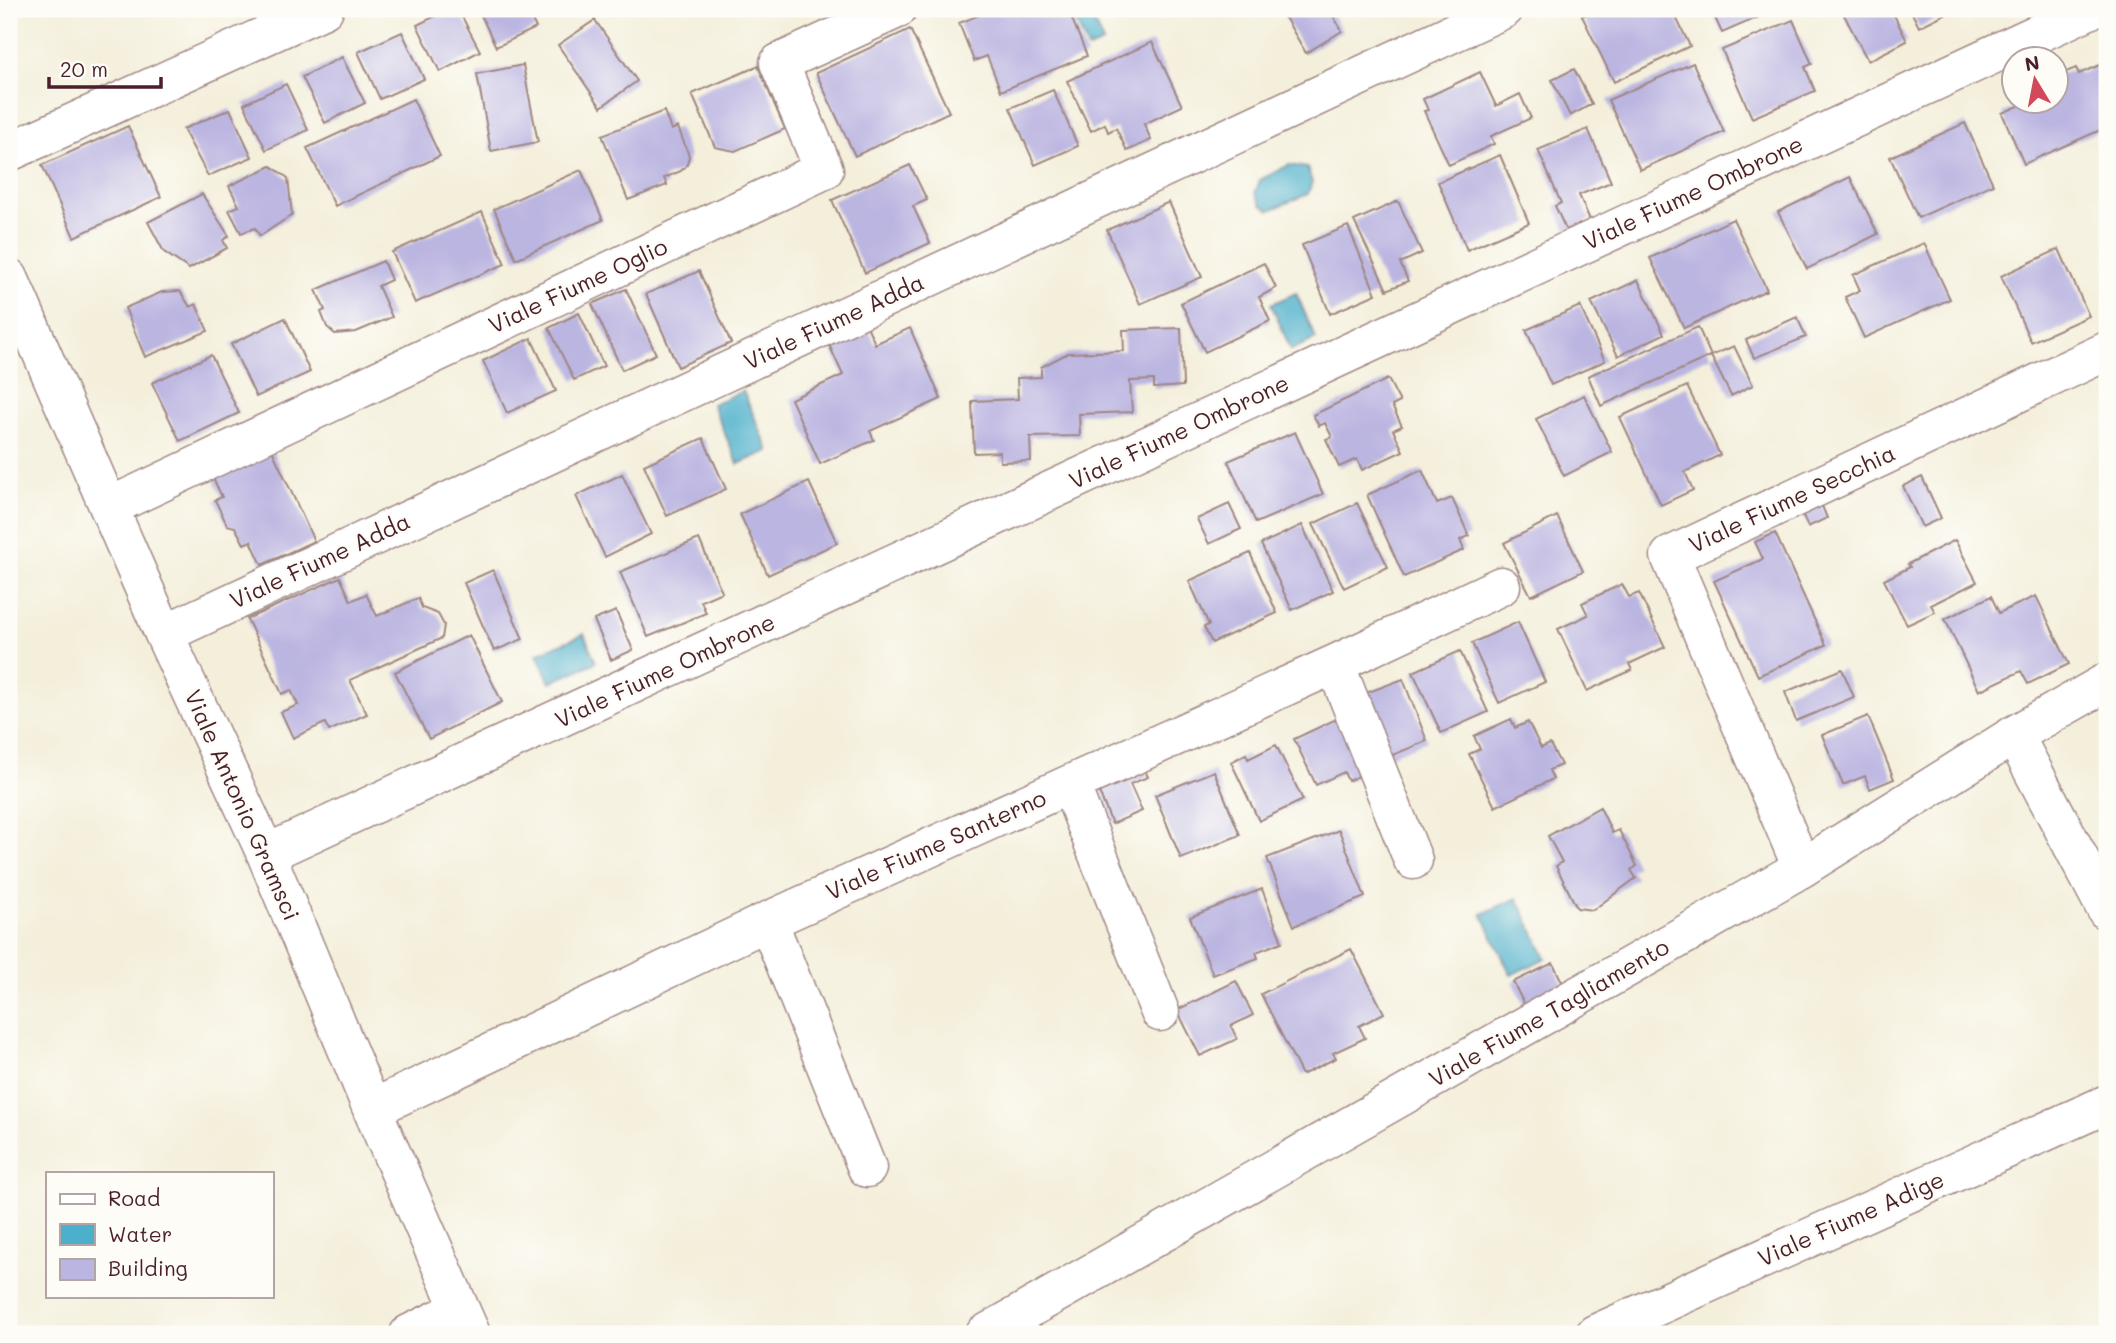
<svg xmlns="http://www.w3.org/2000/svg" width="2116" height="1343" font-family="Mali,sans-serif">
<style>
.water{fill:#4cafcb;stroke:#4b677b;stroke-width:2}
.building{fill:#bbb5e1}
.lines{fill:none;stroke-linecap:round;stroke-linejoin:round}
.minor-casing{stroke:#9f8783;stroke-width:41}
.minor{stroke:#fff;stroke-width:38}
.labels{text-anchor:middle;stroke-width:5;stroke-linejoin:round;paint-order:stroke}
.street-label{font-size:23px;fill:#4a1f2b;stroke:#fdfcf7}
</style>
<rect width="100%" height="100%" fill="#fdfcf7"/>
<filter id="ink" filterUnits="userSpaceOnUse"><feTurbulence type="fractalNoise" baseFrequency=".0143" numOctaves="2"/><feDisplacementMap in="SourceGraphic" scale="14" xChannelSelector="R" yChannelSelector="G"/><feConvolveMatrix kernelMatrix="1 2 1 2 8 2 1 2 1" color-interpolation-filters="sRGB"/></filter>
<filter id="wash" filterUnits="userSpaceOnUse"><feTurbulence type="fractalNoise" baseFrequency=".00686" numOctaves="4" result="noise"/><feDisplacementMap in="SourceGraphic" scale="28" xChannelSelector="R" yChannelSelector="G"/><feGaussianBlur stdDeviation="1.57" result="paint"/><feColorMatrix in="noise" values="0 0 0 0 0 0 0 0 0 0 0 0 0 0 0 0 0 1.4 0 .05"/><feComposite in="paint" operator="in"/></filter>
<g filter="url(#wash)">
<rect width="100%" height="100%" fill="#f4efdb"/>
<path class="water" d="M1071 9H1089L1103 43 1088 49Z
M1289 165 1307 168 1312 182 1308 194 1270 210 1261 204 1255 193 1260 180Z
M1296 293 1316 339 1291 350 1271 304Z
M743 391 769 451 738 464 712 404Z
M584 634 596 662 550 683 537 654Z
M1517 898 1546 958 1511 975 1482 914Z"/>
<g id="blocks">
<path class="building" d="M450 9H458L480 51 440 72 417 25Z
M478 9H527L536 28 496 47Z
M995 9H1068L1087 56 1001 91 987 56 974 61 959 23Z
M1280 9H1329L1342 31 1306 53Z
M1593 9H1672L1690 46 1614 82 1582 16 1594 10Z
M1711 9H1777L1722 33Z
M1841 9H1891L1907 41 1868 61Z
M1910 9H1955L1919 27Z
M595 20 637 81 601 107 558 45Z
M1793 20 1812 64 1805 67 1815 91 1752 118 1722 50Z
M910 29 949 112 855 156 816 73Z
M402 32 424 79 380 99 358 52Z
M1152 42 1182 106 1144 124 1151 140 1127 151 1116 128 1108 132 1105 124 1091 131 1067 81Z
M342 57 365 103 325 123 302 77Z
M2107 62V127L2024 164 2002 113 2028 102H2056V89L2061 87 2056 76 2076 68 2079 74Z
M1693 63 1724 132 1640 170 1608 100Z
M523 65 538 142 491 151 477 74Z
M758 66 785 129 735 151 715 147 692 94Z
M1574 69 1592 104 1570 116 1552 80Z
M1480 72 1496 106 1520 94 1531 118 1491 136 1494 144 1449 165 1424 111 1428 110 1423 99Z
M286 84 308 130 266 150 244 104Z
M1053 90 1078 146 1035 165 1010 108Z
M413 99 440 156 335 206 307 148Z
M230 109 252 157 208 176 183 129Z
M664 111 671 130 678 127 689 156 687 165 681 171 664 178 667 185 628 200 602 135Z
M1965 123 1993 184 1918 218 1890 157Z
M128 126 161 197 74 237 42 165Z
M1588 129 1611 182 1579 195 1590 220 1566 230 1555 206 1561 203 1538 150Z
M1500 155 1529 223 1467 250 1438 182Z
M910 165 927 200 913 206 930 243 865 273 832 200Z
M271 166 288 178 292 215 260 236 255 228 241 233 229 210 239 206 229 186Z
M581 170 603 220 516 259 494 209Z
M1850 177 1878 234 1807 269 1778 212Z
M202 194 229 236 223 240 227 248 189 269 164 252 148 222Z
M1398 201 1422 253 1400 263 1408 281 1387 290 1354 221Z
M1169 202 1202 277 1140 304 1107 230Z
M482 212 505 264 415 303 392 252Z
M1733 219 1767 290 1684 328 1650 258Z
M1348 226 1376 294 1330 314 1302 245Z
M1924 243 1950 299 1864 338 1845 297 1860 290 1853 275Z
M2059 249 2089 316 2031 342 2001 276Z
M383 261 391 280 378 286 392 317 356 332 335 334 327 327 321 312 325 310 316 290Z
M1264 263 1276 288 1259 297 1270 321 1205 352 1181 303Z
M699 271 731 343 678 367 646 294Z
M1638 280 1664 334 1618 356 1591 302Z
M626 289 656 354 622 370 592 304Z
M180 291 190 307 196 304 208 331 145 357 125 308 162 292Z
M1580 306 1605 361 1551 385 1526 330Z
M579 313 604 366 574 380 549 328Z
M1797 317 1806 337 1754 358 1746 340Z
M285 318 310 372 256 397 231 344Z
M864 319 875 344 910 328 941 399 870 431 874 440 820 464 791 399 843 375 825 336Z
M1698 327 1711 356 1601 406 1588 376Z
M1181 328 1183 386 1154 388V380L1130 381 1132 412 1079 414 1080 436 1030 437 1031 461 1000 462V452L974 453 972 401 1018 399 1017 378 1041 377V367L1068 353 1124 351 1123 330Z
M531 338 556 391 507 413 483 361Z
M1734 346 1753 385 1731 396 1711 356Z
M211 355 239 413 180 441 152 383Z
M1388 379 1400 402 1392 406 1402 426 1393 430 1403 451 1362 470 1357 459 1339 467 1326 439 1332 437 1325 423 1319 426 1313 415Z
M1687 386 1720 455 1685 472 1693 490 1661 505 1620 417Z
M1584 395 1612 452 1564 476 1536 419Z
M1295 432 1323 494 1256 523 1228 461Z
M703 438 726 489 667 516 644 465Z
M272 450 314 541 262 565 251 541 244 544 235 527 227 525 215 500 222 497 213 478Z
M1422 470 1437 504 1452 498 1469 536 1460 540 1464 550 1404 577 1367 495Z
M622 474 651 534 605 557 576 496Z
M1922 477 1941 518 1922 527 1903 486Z
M809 482 837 543 768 575 740 514Z
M1818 496 1827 518 1808 527 1798 505Z
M1357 503 1388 567 1344 588 1313 524Z
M1229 504 1241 529 1209 544 1197 519Z
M1557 516 1583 571 1531 596 1504 543Z
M1302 525 1333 591 1292 610 1261 544Z
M1775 533 1826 645 1758 676 1714 581 1763 559 1755 542Z
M699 539 722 592 701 601 706 613 648 637 620 572Z
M1955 540 1977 582 1931 605 1935 612 1907 625 1884 580 1910 567 1908 564Z
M1250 553 1277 613 1212 643 1204 627 1209 625 1189 581Z
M493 570 523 639 494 651 464 583Z
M340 577 351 601 366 594 377 616 418 598 422 608 438 614 444 625 442 638 350 680 367 714 329 731 325 723 293 738 281 712 298 705 291 690 282 694 247 619Z
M1622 584 1629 597 1639 593 1665 647 1629 664 1632 670 1587 691 1558 629 1588 615 1582 603Z
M1991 596 1999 613 2036 596 2069 664 2028 684 2021 671 1979 691 1945 619Z
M616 611 633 650 611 660 594 620Z
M1518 622 1545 682 1499 703 1472 643Z
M469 635 502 702 429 739 395 672Z
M1460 651 1488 712 1441 733 1413 672Z
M1842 669 1854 697 1796 721 1785 692Z
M1403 679 1427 741 1383 759 1358 696Z
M1868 716 1894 779 1870 789 1865 776 1843 785 1822 735Z
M1511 719 1515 728 1528 722 1541 748 1550 744 1561 765 1549 770 1553 779 1495 807 1469 754 1480 749 1474 736Z
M1334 720 1345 726 1367 772 1348 781 1344 772 1316 785 1294 739Z
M1276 745 1303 800 1259 821 1231 762 1246 754 1248 759Z
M1143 766 1148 777 1130 784 1142 811 1112 824 1099 792 1126 781 1124 775Z
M1214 771 1240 835 1181 859 1155 795Z
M1600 807 1612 833 1619 830 1637 866 1631 870 1636 878 1593 910 1577 908 1556 866 1562 862 1548 836Z
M1339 830 1365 897 1294 926 1267 858Z
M1262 889 1282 942 1256 952 1258 958 1213 975 1190 917Z
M1351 949 1384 1013 1359 1026 1365 1038 1333 1053 1336 1058 1302 1075 1261 994Z
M1553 963 1565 988 1525 1006 1513 982Z
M1236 981 1253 1015 1231 1026 1237 1039 1200 1056 1177 1010Z"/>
</g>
</g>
<g filter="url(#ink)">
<use href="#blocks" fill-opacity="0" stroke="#9f8783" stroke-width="2"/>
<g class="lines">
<g class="minor-casing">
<path id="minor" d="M9 152 324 9
M9 278 164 634 266 854 372 1109 471 1334
M109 507 824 170 779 63 897 9
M164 634 1504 9
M1335 664 1413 860
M2014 735 2107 911
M1070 784 1160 1012
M266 854 2091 9
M1802 868 1670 556 2107 351
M768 921 867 1168
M372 1109 768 921 1335 664 1501 586
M409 1334 460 1309
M985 1334 1802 868 2014 735 2107 682
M1595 1334 2107 1104"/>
</g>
<use href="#minor" class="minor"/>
</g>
</g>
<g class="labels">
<g class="street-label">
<text transform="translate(1693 193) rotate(-25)" y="8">Viale Fiume Ombrone</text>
<text transform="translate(578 286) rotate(-25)" y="8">Viale Fiume Oglio</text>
<text transform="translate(834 322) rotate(-25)" y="8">Viale Fiume Adda</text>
<text transform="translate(1179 432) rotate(-25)" y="8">Viale Fiume Ombrone</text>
<text transform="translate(1792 499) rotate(-25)" y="8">Viale Fiume Secchia</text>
<text transform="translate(320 561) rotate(-25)" y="8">Viale Fiume Adda</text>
<text transform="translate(665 671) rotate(-25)" y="8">Viale Fiume Ombrone</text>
<text transform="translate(242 805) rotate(66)" y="8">Viale Antonio Gramsci</text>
<text transform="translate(936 845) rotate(-24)" y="8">Viale Fiume Santerno</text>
<text transform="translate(1549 1013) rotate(-30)" y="8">Viale Fiume Tagliamento</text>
<text transform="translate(1851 1219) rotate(-24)" y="8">Viale Fiume Adige</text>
</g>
</g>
<rect width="2116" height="1343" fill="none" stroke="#fdfcf7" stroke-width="35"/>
<rect x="46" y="1172" width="228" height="126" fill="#fdfcf7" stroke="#b5a4a5" stroke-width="2"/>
<rect x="60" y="1194" width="35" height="10" fill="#ffffff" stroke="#b5a4a5" stroke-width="2"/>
<text x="108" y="1206" font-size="21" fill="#4a1f2b">Road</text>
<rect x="60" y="1224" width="35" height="21" fill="#4cafcb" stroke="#b5a4a5" stroke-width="2"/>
<text x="108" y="1242" font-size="21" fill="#4a1f2b">Water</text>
<rect x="60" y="1259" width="35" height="21" fill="#bbb5e1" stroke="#b5a4a5" stroke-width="2"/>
<text x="108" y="1276" font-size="21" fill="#4a1f2b">Building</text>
<g transform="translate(2035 80) rotate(350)"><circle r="33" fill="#fdfcf7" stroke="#b5a4a5" stroke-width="2"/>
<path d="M0-5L12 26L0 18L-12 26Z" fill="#d1495b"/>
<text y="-10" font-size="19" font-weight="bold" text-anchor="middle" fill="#4a1f2b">N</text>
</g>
<path d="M49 77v10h112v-10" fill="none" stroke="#4a1f2b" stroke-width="3.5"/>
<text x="60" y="77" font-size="21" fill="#4a1f2b" stroke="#fdfcf7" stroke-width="5" paint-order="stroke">20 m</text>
</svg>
